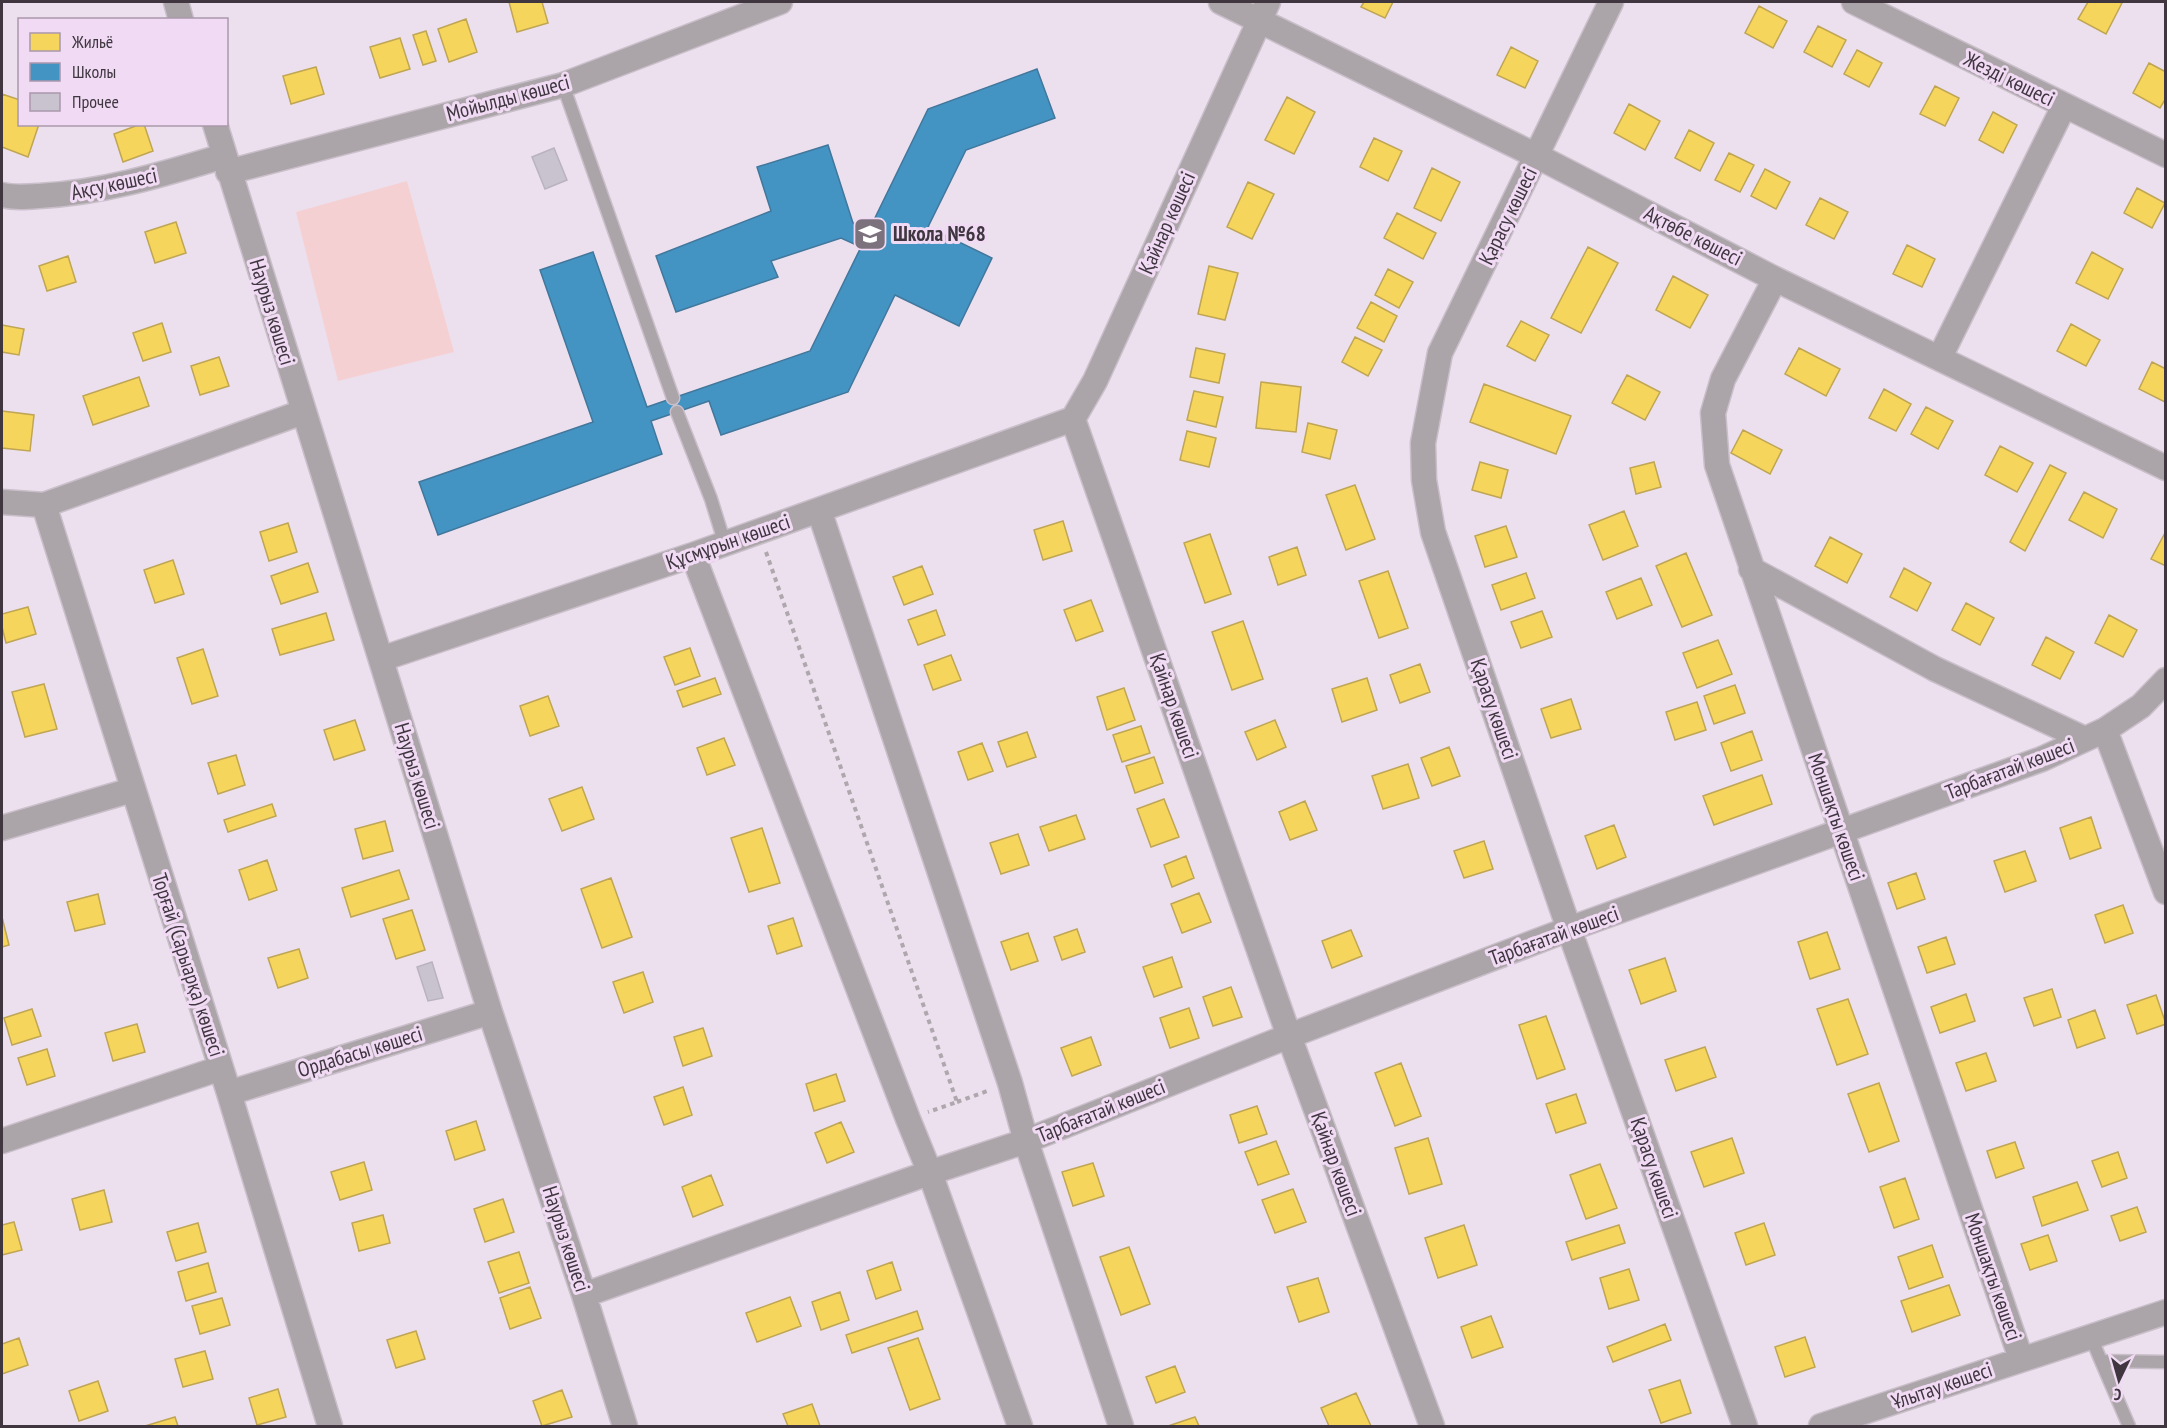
<svg xmlns="http://www.w3.org/2000/svg" width="2167" height="1428" font-family="'PT Sans Narrow',sans-serif">
<style>
.green{fill:#f5d0d2}
.homes{fill:#f6d55c;stroke:#bfa554;stroke-width:1.5}
.schools{fill:#4393c3;stroke:#42779c;stroke-width:1.5}
.building{fill:#c9c3cf;stroke:#b9b3bf;stroke-width:1.5}
.lines{fill:none;stroke-linecap:round;stroke-linejoin:round}
.lane-casing{stroke:#c9bfca;stroke-width:15}
.street-casing{stroke:#c9bfca;stroke-width:27}
.path{stroke:#aea7ad;stroke-width:4;stroke-dasharray:4.5 4.5;stroke-linecap:butt}
.lane{stroke:#aba4a8;stroke-width:12}
.street{stroke:#aba4a8;stroke-width:24}
.labels{text-anchor:middle;stroke-width:6;stroke-linejoin:round;paint-order:stroke}
.street-label{font-size:21px;fill:#3f3640;stroke:#f1daf4}
.poi-label{font-size:21px;font-weight:bold;fill:#3f3640;stroke:#f1daf4;text-anchor:start}
</style>
<rect width="100%" height="100%" fill="#ece0ee"/>
<path class="green" d="M407 181 454 352 338 381 296 212Z"/>
<path class="homes" d="M509 2H542L548 23 517 32Z
M1364 2H1393L1385 18 1361 7Z
M2088 2H2119L2122 3 2106 34 2078 19Z
M1759 6 1787 21 1773 48 1745 33Z
M466 19 477 52 449 62 438 29Z
M1818 26 1846 40 1832 67 1804 52Z
M426 31 436 61 423 65 413 35Z
M400 38 410 69 380 78 370 47Z
M1511 47 1538 61 1525 88 1497 75Z
M1857 50 1882 63 1869 87 1844 74Z
M2149 63 2166 72V98L2160 108 2133 93Z
M316 67 324 94 291 104 283 76Z
M1935 86 1959 98 1945 126 1920 114Z
M2 94 20 100V124H39L28 157 2 147Z
M1287 97 1315 112 1294 154 1265 140Z
M1629 104 1660 121 1645 150 1614 133Z
M1993 112 2017 125 2003 153 1979 140Z
M141 124H144L153 151 123 162 114 134Z
M1689 130 1714 143 1700 171 1675 158Z
M1374 138 1402 151 1388 181 1360 167Z
M1729 153 1754 165 1740 192 1715 180Z
M1432 168 1460 182 1441 221 1414 208Z
M1765 169 1790 182 1776 209 1751 196Z
M1248 182 1274 194 1252 239 1227 227Z
M2137 188 2165 203 2152 228 2124 213Z
M1820 198 1848 212 1834 239 1806 225Z
M1397 213 1436 233 1423 259 1384 238Z
M176 222 186 253 155 263 145 232Z
M1907 245 1935 259 1922 287 1893 274Z
M1588 247 1618 263 1581 333 1551 318Z
M2092 252 2123 269 2108 299 2076 283Z
M68 256 76 282 47 291 39 266Z
M1209 266 1238 273 1225 320 1198 314Z
M1388 269 1413 282 1399 308 1375 295Z
M1673 276 1708 295 1690 328 1656 310Z
M1371 302 1397 316 1384 342 1357 328Z
M1521 321 1549 335 1535 361 1507 346Z
M162 323 171 352 143 361 133 333Z
M2071 324 2100 340 2086 366 2057 351Z
M2 325 24 329 19 355 2 352Z
M1355 337 1382 350 1368 376 1342 362Z
M1196 348 1225 354 1219 383 1190 377Z
M1799 348 1840 369 1826 396 1785 374Z
M219 357 229 386 200 395 191 366Z
M2152 362 2166 369 2165 402 2139 389Z
M1627 375 1660 392 1645 420 1612 403Z
M139 377 149 406 93 425 83 396Z
M1261 382 1301 387 1296 432 1256 428Z
M1484 384 1571 416 1556 454 1470 422Z
M1884 389 1911 404 1896 431 1869 418Z
M1194 391 1223 397 1216 427 1187 420Z
M1926 407 1953 421 1938 449 1911 434Z
M2 411 34 415 30 451 2 448Z
M1308 423 1337 430 1330 459 1302 452Z
M1743 430 1782 450 1770 474 1731 453Z
M1187 431 1216 438 1209 467 1180 460Z
M2000 446 2033 463 2017 492 1985 475Z
M1480 462 1508 470 1501 498 1472 490Z
M1654 462 1661 487 1636 494 1630 468Z
M2050 465 2066 473 2025 551 2010 542Z
M1355 485 1375 539 1346 550 1326 495Z
M2084 492 2117 509 2103 538 2069 520Z
M1624 511 1638 546 1603 560 1589 525Z
M1063 521 1072 551 1043 560 1034 530Z
M288 523 297 552 269 561 260 532Z
M1506 526 1517 557 1485 567 1475 536Z
M2166 531V566L2151 559Z
M1210 534 1231 594 1205 603 1184 543Z
M1830 537 1862 554 1847 583 1815 566Z
M1297 547 1306 575 1278 585 1269 557Z
M1686 553 1712 615 1682 627 1656 566Z
M173 560 184 594 155 603 144 570Z
M308 563 318 592 281 604 271 576Z
M922 566 933 594 904 605 893 577Z
M1904 568 1931 583 1917 611 1890 597Z
M1388 571 1408 628 1379 638 1359 581Z
M1526 573 1535 598 1501 610 1492 585Z
M1641 578 1652 605 1617 619 1606 592Z
M1091 600 1103 631 1076 641 1064 610Z
M1966 603 1994 618 1980 645 1952 630Z
M28 607 36 634 6 643 2 627V614Z
M936 610 945 635 918 645 908 620Z
M1542 611 1552 637 1521 648 1511 622Z
M326 613 334 640 280 655 272 629Z
M2109 615 2137 630 2123 657 2095 643Z
M1243 621 1263 679 1232 690 1212 632Z
M2046 637 2074 652 2060 679 2032 665Z
M1718 640 1732 674 1697 688 1683 653Z
M690 648 700 676 675 685 664 657Z
M203 649 218 696 192 704 177 658Z
M951 655 961 680 933 690 924 665Z
M1420 664 1430 692 1400 703 1390 675Z
M715 678 721 694 683 707 677 691Z
M1367 678 1377 710 1342 722 1332 689Z
M44 684 57 729 25 737 12 692Z
M1735 685 1745 713 1714 724 1704 696Z
M1124 688 1135 720 1107 730 1097 697Z
M548 696 559 726 530 736 520 706Z
M1571 699 1581 729 1551 738 1541 709Z
M1697 702 1706 730 1675 740 1666 712Z
M355 720 365 750 334 760 324 730Z
M1275 720 1286 747 1257 760 1245 732Z
M1141 726 1150 753 1122 762 1113 735Z
M1752 731 1762 760 1731 771 1721 743Z
M1027 732 1036 757 1007 767 998 742Z
M724 738 735 765 707 775 697 748Z
M982 743 993 771 968 780 958 752Z
M1449 747 1460 776 1432 786 1421 758Z
M236 755 245 785 218 794 208 763Z
M1154 757 1163 783 1135 793 1126 766Z
M1408 764 1419 798 1383 809 1372 776Z
M1762 775 1772 804 1714 825 1703 796Z
M582 787 594 819 562 831 549 799Z
M1164 799 1179 837 1151 847 1137 809Z
M1305 801 1317 830 1290 840 1279 812Z
M272 804 276 816 228 832 224 820Z
M1076 815 1085 839 1049 851 1040 827Z
M2091 817 2101 848 2070 859 2060 828Z
M385 821 393 851 363 859 355 829Z
M1614 825 1626 857 1597 869 1585 836Z
M762 828 780 883 749 892 731 838Z
M1018 834 1029 865 1001 874 990 843Z
M1484 841 1493 869 1464 878 1454 851Z
M2025 851 2036 881 2005 892 1994 861Z
M1186 856 1194 878 1172 887 1164 865Z
M267 860 277 890 249 900 239 870Z
M399 870 409 899 351 917 342 888Z
M1916 873 1925 899 1897 909 1888 883Z
M611 878 632 937 602 948 581 889Z
M1199 893 1211 922 1182 933 1171 904Z
M98 894 105 924 75 931 67 902Z
M2123 905 2133 933 2105 943 2095 915Z
M412 910 425 950 396 959 383 919Z
M2 917 9 945 2 947Z
M793 918 802 946 777 954 768 926Z
M1077 929 1085 952 1062 960 1054 937Z
M1351 930 1362 956 1332 968 1322 941Z
M1827 932 1840 969 1810 979 1798 942Z
M1028 933 1038 961 1011 970 1001 942Z
M1946 937 1955 964 1927 973 1918 947Z
M299 949 308 978 278 988 268 958Z
M1172 957 1182 987 1154 997 1143 967Z
M1665 958 1676 991 1641 1004 1629 970Z
M643 972 653 1002 624 1013 613 982Z
M1231 987 1242 1017 1213 1026 1203 997Z
M2052 989 2061 1017 2034 1026 2024 998Z
M1966 994 1975 1021 1940 1033 1931 1007Z
M2156 995 2166 1024 2137 1034 2127 1005Z
M1848 999 1868 1054 1837 1065 1817 1009Z
M1189 1008 1199 1038 1170 1048 1160 1018Z
M32 1009 41 1036 12 1045 4 1018Z
M2095 1010 2105 1038 2077 1048 2068 1020Z
M1546 1016 1565 1069 1537 1079 1519 1025Z
M137 1024 145 1052 113 1061 105 1033Z
M703 1028 712 1056 683 1066 674 1037Z
M1091 1037 1101 1065 1072 1076 1061 1048Z
M1705 1047 1716 1077 1676 1091 1665 1060Z
M47 1049 55 1076 27 1085 18 1058Z
M1986 1053 1996 1081 1966 1091 1956 1063Z
M1401 1063 1421 1116 1395 1126 1375 1073Z
M836 1074 845 1101 814 1111 806 1084Z
M1879 1083 1899 1141 1869 1152 1848 1094Z
M683 1087 692 1115 664 1125 654 1097Z
M1576 1094 1586 1123 1556 1133 1546 1104Z
M1257 1106 1267 1134 1239 1143 1230 1115Z
M476 1121 485 1150 455 1160 446 1131Z
M841 1122 854 1152 827 1163 815 1133Z
M1428 1138 1442 1184 1409 1194 1395 1148Z
M1732 1138 1744 1173 1704 1187 1691 1152Z
M1276 1141 1289 1174 1258 1185 1245 1152Z
M2015 1142 2024 1168 1996 1178 1987 1151Z
M2118 1152 2127 1178 2102 1187 2092 1161Z
M364 1162 372 1190 340 1200 331 1172Z
M1093 1163 1104 1196 1073 1206 1062 1172Z
M1600 1164 1617 1208 1586 1219 1570 1175Z
M711 1175 723 1205 693 1217 682 1187Z
M1905 1178 1919 1219 1894 1228 1880 1187Z
M2077 1182 2088 1210 2042 1226 2033 1197Z
M1293 1189 1306 1222 1275 1233 1262 1200Z
M104 1190 112 1222 80 1230 72 1199Z
M503 1199 514 1232 485 1242 474 1209Z
M2137 1207 2146 1232 2120 1241 2111 1216Z
M383 1215 390 1243 359 1251 352 1223Z
M14 1222 22 1250 2 1255V1225Z
M198 1223 206 1252 176 1261 167 1232Z
M1764 1223 1775 1255 1746 1265 1735 1233Z
M1464 1225 1477 1265 1438 1278 1425 1238Z
M1619 1225 1625 1243 1572 1260 1566 1242Z
M2048 1235 2057 1261 2030 1270 2021 1244Z
M1932 1245 1943 1277 1909 1289 1898 1257Z
M1129 1247 1150 1304 1121 1315 1100 1257Z
M519 1252 529 1283 499 1293 488 1262Z
M892 1262 901 1290 876 1299 867 1271Z
M208 1263 216 1292 186 1301 178 1272Z
M1629 1269 1639 1300 1609 1309 1600 1278Z
M1318 1278 1329 1312 1299 1322 1287 1287Z
M1949 1285 1960 1315 1912 1332 1901 1301Z
M530 1287 541 1318 510 1329 500 1298Z
M840 1292 849 1320 821 1330 812 1302Z
M790 1297 801 1326 757 1342 746 1313Z
M222 1298 230 1325 200 1334 192 1306Z
M917 1311 923 1329 852 1353 846 1335Z
M1491 1316 1503 1347 1472 1358 1461 1327Z
M1665 1324 1671 1340 1613 1362 1607 1347Z
M416 1331 425 1359 396 1368 387 1340Z
M1805 1337 1815 1367 1785 1377 1775 1347Z
M19 1338 28 1365 2 1374V1344Z
M918 1338 940 1399 910 1410 888 1348Z
M205 1351 213 1379 183 1387 175 1359Z
M1175 1366 1185 1392 1156 1403 1146 1377Z
M1680 1380 1691 1413 1661 1423 1649 1390Z
M98 1381 108 1411 79 1421 69 1391Z
M278 1389 286 1417 257 1425 249 1398Z
M562 1390 572 1417 542 1426 533 1401Z
M1356 1393 1371 1426H1329L1321 1408Z
M812 1404 820 1426H788L783 1414Z
M175 1417 178 1426H145Z
M1195 1417 1199 1426H1168Z"/>
<path class="schools" d="M1037 69 1055 118 966 150 928 227 992 258 959 326 895 295 848 392 721 435 709 401 651 421 662 454 438 535 419 482 593 422 540 270 593 252 647 407 810 351 861 247 841 238 771 261 778 277 676 312 656 256 771 211 757 167 828 145 853 223 869 230 928 109Z"/>
<path class="building" d="M554 148 567 180 545 189 532 157Z
M432 962 443 998 428 1001 417 967Z"/>
<g class="lines">
<g class="lane-casing">
<path id="lane" d="M563 85 673 398
M677 412 711 499 725 544
M2091 1337 2101 1361 2166 1362
M2101 1361 2129 1426"/>
</g>
<g class="street-casing">
<path id="street" d="M176 2 181 20
M1221 2 1537 156 1775 279 2166 468
M1268 2 1095 381 1073 419 1289 1036 1432 1426
M1611 2 1440 353 1423 443 1424 480 1433 532 1569 929 1745 1426
M1854 2 2166 155
M215 124 490 1012 584 1295 625 1426
M228 172 563 85 780 2
M2 195C14 198 26 197 39 196 102 193 164 174 224 156
M1775 279 1723 379 1713 413 1717 465 2021 1359
M1940 357 2064 106
M2 502 44 505 303 412
M44 505 229 1093 330 1426
M819 510 1010 1083 1026 1141 1121 1426
M693 555 908 1119 930 1173 1020 1426
M1751 569 1935 669 2085 739
M381 659 693 555 1073 419
M2105 730 2166 892
M2 828 132 790
M229 1093 490 1012
M2 1141 221 1068
M584 1295 923 1175 1026 1141 1289 1036 1569 929 2042 759 2105 730 2141 706 2166 680
M1821 1426 2166 1312"/>
</g>
<path class="path" d="M766 552 957 1102 928 1112
M957 1102 990 1090"/>
<use href="#lane" class="lane"/>
<use href="#street" class="street"/>
</g>
<defs>
<g id="school-square" transform="scale(1.725)"><rect x="-9" y="-9" width="18" height="18" rx="4" fill="#7c727d" stroke="#f1daf4"/><path d="M0-5L7-2L0 1L-7-2ZM-4 1L0 2.5L4 1V4Q0 6-4 4Z" fill="#fff"/></g>
</defs>
<g fill-rule="evenodd">
<use href="#school-square" x="870" y="234"/>
</g>
<g class="labels">
<g class="street-label">
<text transform="translate(2009 79) rotate(26)" y="7">Жезді көшесі</text>
<text transform="translate(508 98) rotate(-15)" y="7">Мойылды көшесі</text>
<text transform="translate(114 184) rotate(-12)" y="7">Ақсу көшесі</text>
<text transform="translate(1508 216) rotate(-64)" y="7">Қарасу көшесі</text>
<text transform="translate(1167 223) rotate(-66)" y="7">Қайнар көшесі</text>
<text transform="translate(1693 236) rotate(27)" y="7">Ақтөбе көшесі</text>
<text transform="translate(272 312) rotate(73)" y="7">Наурыз көшесі</text>
<text transform="translate(728 542) rotate(-19)" y="7">Құсмұрын көшесі</text>
<text transform="translate(1174 706) rotate(71)" y="7">Қайнар көшесі</text>
<text transform="translate(1494 709) rotate(71)" y="7">Қарасу көшесі</text>
<text transform="translate(2010 769) rotate(-21)" y="7">Тарбағатай көшесі</text>
<text transform="translate(417 776) rotate(73)" y="7">Наурыз көшесі</text>
<text transform="translate(1836 817) rotate(71)" y="7">Моншақты көшесі</text>
<text transform="translate(1554 936) rotate(-20)" y="7">Тарбағатай көшесі</text>
<text transform="translate(188 965) rotate(72)" y="7">Торғай (Сарыарқа) көшесі</text>
<text transform="translate(360 1052) rotate(-17)" y="7">Ордабасы көшесі</text>
<text transform="translate(1101 1111) rotate(-22)" y="7">Тарбағатай көшесі</text>
<text transform="translate(1336 1164) rotate(70)" y="7">Қайнар көшесі</text>
<text transform="translate(1654 1168) rotate(71)" y="7">Қарасу көшесі</text>
<text transform="translate(566 1239) rotate(72)" y="7">Наурыз көшесі</text>
<text transform="translate(1993 1277) rotate(71)" y="7">Моншақты көшесі</text>
<text transform="translate(1942 1386) rotate(-19)" y="7">Ұлытау көшесі</text>
</g>
<g class="poi-label">
<text x="893" y="241">Школа №68</text>
</g>
</g>
<rect width="2167" height="1428" fill="none" stroke="#3f3640" stroke-width="6"/>
<rect x="18" y="18" width="210" height="108" fill="#f1daf4" stroke="#aa98ac" stroke-width="1.5"/>
<rect x="30" y="33" width="30" height="18" fill="#f6d55c" stroke="#aa98ac" stroke-width="1.5"/>
<text x="72" y="48" font-size="18" fill="#3f3640">Жильё</text>
<rect x="30" y="63" width="30" height="18" fill="#4393c3" stroke="#aa98ac" stroke-width="1.5"/>
<text x="72" y="78" font-size="18" fill="#3f3640">Школы</text>
<rect x="30" y="93" width="30" height="18" fill="#c9c3cf" stroke="#aa98ac" stroke-width="1.5"/>
<text x="72" y="108" font-size="18" fill="#3f3640">Прочее</text>
<g transform="translate(2119 1380) rotate(185)" stroke="#f1daf4" stroke-width="4.5" paint-order="stroke">
<path d="M0-4.5L10 22L0 15L-10 22Z" fill="#3f3640"/>
<text y="-9" font-size="16" font-weight="bold" text-anchor="middle" fill="#3f3640">С</text>
</g>
</svg>
